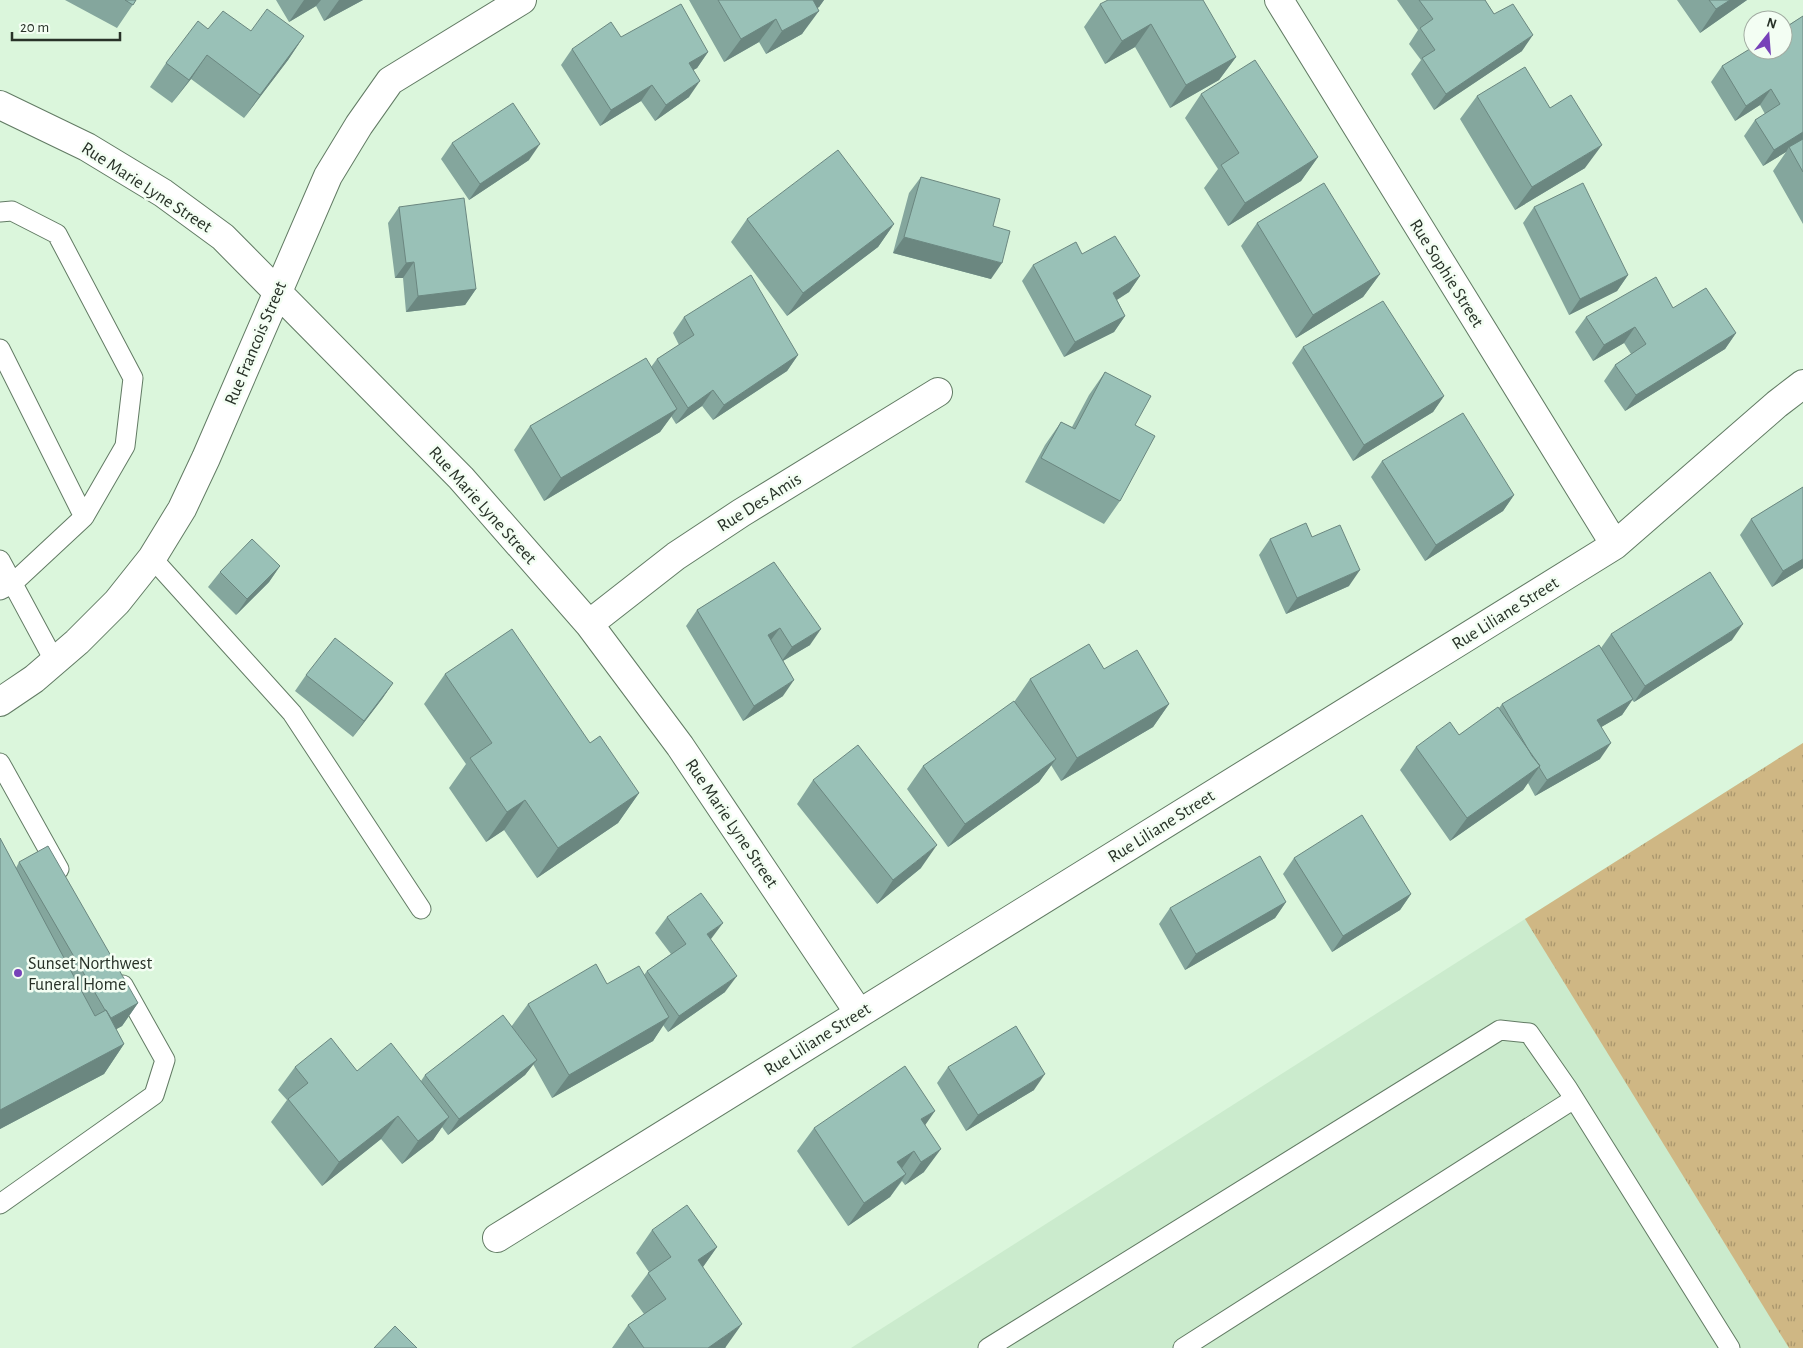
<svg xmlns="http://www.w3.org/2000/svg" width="1803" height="1348" font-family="'Alegreya Sans',sans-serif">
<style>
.built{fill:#cbebcd}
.grass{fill:url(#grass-tufts)}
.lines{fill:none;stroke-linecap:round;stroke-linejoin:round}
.service-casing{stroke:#627b64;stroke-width:21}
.minor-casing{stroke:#627b64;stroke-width:30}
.service{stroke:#fff;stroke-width:19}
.minor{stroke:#fff;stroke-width:28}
.wall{fill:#84a69d}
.shaded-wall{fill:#6b8780}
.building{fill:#99c1b7;stroke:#6b8780}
.poi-dot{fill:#7742b9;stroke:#f3fef3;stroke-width:2}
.labels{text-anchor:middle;stroke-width:5;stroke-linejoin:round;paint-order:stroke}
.street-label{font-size:18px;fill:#283228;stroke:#f3fef3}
.poi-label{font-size:18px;fill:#283228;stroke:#f3fef3;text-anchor:start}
</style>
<defs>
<pattern id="grass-tufts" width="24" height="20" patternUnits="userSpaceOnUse" patternTransform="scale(1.25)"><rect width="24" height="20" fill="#cfb784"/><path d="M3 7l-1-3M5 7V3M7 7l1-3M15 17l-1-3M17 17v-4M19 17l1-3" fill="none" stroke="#a8956c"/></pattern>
</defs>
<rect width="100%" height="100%" fill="#dbf6dc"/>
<path class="built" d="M1803 743V1348H851L1525 919Z"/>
<path class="grass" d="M1803 743V1348H1789L1525 919Z"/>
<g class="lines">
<g class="service-casing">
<path id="service" d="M0 212 12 211 57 234 133 378 125 446 84 517
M0 349 84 517 12 584 0 590
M152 558 292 713 421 909
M0 560 55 662
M0 763 59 869
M0 1204 154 1095 165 1060 123 985
M988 1348 1500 1030 1529 1033 1568 1089 1730 1348
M1183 1348 1574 1099"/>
</g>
<g class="minor-casing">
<path id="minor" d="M1279 0 1615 545
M0 105 87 147 163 193 223 237 461 478 589 624 680 746 859 1013
M589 624 676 556 741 513 938 392
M0 702 34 679 77 642 117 602 152 558 182 509 206 458 328 176 359 125 390 81 522 0
M497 1238 1615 545 1777 404 1803 384"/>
</g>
<use href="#service" class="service"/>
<use href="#minor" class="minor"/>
</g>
<path class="wall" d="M65 0H136L117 28Z
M276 0H363L324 21 316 6 289 22Z
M689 0H824L819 7 817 8 802 34 766 54 759 42 724 62Z
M1397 0H1485L1494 14 1522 51 1434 110 1411 74 1421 60 1409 44 1418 30Z
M1677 0H1747L1700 33Z
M1100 4 1236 57 1219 80 1170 108 1135 47 1105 64 1084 27Z
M1803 16V224L1773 171 1786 152 1763 166 1744 136 1755 120 1765 114 1760 105 1735 121 1711 82 1722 66Z
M208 29 251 31 304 36 288 60 244 118 191 79 172 103 150 87 166 63Z
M621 37 708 52 697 68 693 70 689 97 655 121 641 101 600 126 561 65 572 49Z
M1201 94 1318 157 1301 181 1228 226 1204 188 1218 169 1185 118Z
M1477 96 1550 108 1585 168 1515 210 1460 119Z
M452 143 529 160 469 200 441 159Z
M921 177 993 226 991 279 893 253 909 193Z
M399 207 476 289 465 305 406 312 403 278H395L388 223Z
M1534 207 1628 275 1617 291 1569 315 1523 223Z
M747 219 894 224 878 247 787 316 731 242Z
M1257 223 1380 274 1363 297 1296 338 1241 246Z
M1082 254 1140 276 1129 292 1117 300 1125 316 1114 332 1064 357 1022 281 1033 265Z
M1673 308 1736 333 1725 349 1625 411 1604 381 1615 365 1631 354 1624 343 1593 361 1575 332 1586 317Z
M684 317 798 355 787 371 713 420 702 406 676 424 671 416 660 432 544 501 514 450 530 426 651 367 657 359 679 345 673 333Z
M1303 347 1444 396 1433 412 1353 461 1292 363Z
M1105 372 1135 425 1120 501 1104 524 1025 482 1045 445 1061 422 1072 427 1089 395Z
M1382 461 1514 495 1503 511 1425 561 1371 477Z
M1803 487V568L1772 587 1740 535 1751 519Z
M1312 537 1349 586 1286 614 1259 555 1270 539Z
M774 562 810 645 783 661V696L743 721 686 626 697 610Z
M280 566 269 582 236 615 208 587 220 572Z
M1611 634 1732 640 1634 702 1632 700 1622 715 1601 727 1600 759 1535 796 1528 783 1523 790 1450 841 1400 770 1416 747 1459 735 1499 708 1502 704 1601 648Z
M1104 669 1169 704 1153 727 1061 781 1051 765 1039 782 948 847 907 789 923 766 1014 702 1030 679Z
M445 674 590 743 639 793 618 823 537 878 504 830 486 842 449 788 466 764 424 704Z
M306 675 393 683 382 699 353 737 295 691Z
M813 780 921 868 877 904 797 804Z
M0 838 16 868 19 862 138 1003 122 1026 116 1029 124 1044 104 1074 0 1129Z
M1294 858 1411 894 1400 910 1332 952 1283 874Z
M1286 902 1275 918 1185 970 1159 924 1170 908Z
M667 917 711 940 725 992 668 1032 663 1025 653 1041 552 1098 533 1064 525 1075 448 1135 442 1127 433 1140 402 1164 381 1139 322 1186 271 1122 287 1100 278 1090 295 1067 357 1071 421 1081 425 1075 511 1027 528 1004 644 975 647 971 671 954 655 933Z
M948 1067 1034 1090 966 1131 937 1083Z
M925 1125 924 1172 905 1185 902 1181 890 1197 848 1226 797 1151 814 1128Z
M652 1230 717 1247 703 1267 726 1347 725 1348H612L628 1325 644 1314 631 1296 649 1272 636 1253Z"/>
<path class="shaded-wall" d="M304 0H321L316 6 289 22Z
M339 0H363L324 21Z
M809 0H824L819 7 795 20Z
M1730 0H1747L1700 33 1716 9Z
M819 11 802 34 766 54 782 31Z
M776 19 759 42 724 62 741 39Z
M1151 24 1135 47 1105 64 1122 41Z
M1533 35 1522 51 1434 110 1446 94Z
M304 36 288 60 244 118 260 95Z
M708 52 697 68 678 79 689 63Z
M207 55 191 79 172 103 189 80Z
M1236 57 1219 80 1170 108 1186 85Z
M700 81 689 97 655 121 666 105Z
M652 85 641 101 600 126 611 110Z
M1771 89 1760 105 1735 121 1746 106Z
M1803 132V141L1789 147 1786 152 1763 166 1774 150Z
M540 144 529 160 469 200 480 184Z
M1602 145 1585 168 1515 210 1532 187Z
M1318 157 1301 181 1228 226 1245 203Z
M894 224 878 247 787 316 803 293Z
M904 237 1002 263 991 279 893 253Z
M414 262 403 278H395L406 263Z
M1380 274 1363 297 1296 338 1313 315Z
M1628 275 1617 291 1569 315 1580 299Z
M1140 276 1129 292 1102 309 1113 293Z
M476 289 465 305 406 312 418 296Z
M1125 316 1114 332 1064 357 1075 342Z
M1635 327 1624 343 1593 361 1604 345Z
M1736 333 1725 349 1625 411 1636 395Z
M798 355 787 371 713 420 724 405Z
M713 390 702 406 676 424 688 408Z
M1444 396 1433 412 1353 461 1364 445Z
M677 409 660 432 544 501 561 478Z
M1514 495 1503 511 1425 561 1436 545Z
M1803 559V568L1772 587 1783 571Z
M280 566 269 582 236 615 247 599Z
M1360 570 1349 586 1286 614 1297 598Z
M1743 624 1732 640 1634 702 1645 686Z
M780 628 768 644V635Z
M821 629 810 645 781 662 792 647Z
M794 680 783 696 743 721 754 706Z
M393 683 382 699 353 737 364 721Z
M1633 699 1622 715 1586 736 1597 720Z
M1169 704 1153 727 1061 781 1077 758Z
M1611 743 1600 759 1535 796 1547 780Z
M1056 759 1039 782 948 847 965 824Z
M1540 766 1523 790 1450 841 1467 818Z
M639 793 618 823 537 878 558 848Z
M525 800 504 830 486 842 507 812Z
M937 845 921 868 877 904 893 880Z
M1411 894 1400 910 1332 952 1343 936Z
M1286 902 1275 918 1185 970 1196 954Z
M723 923 711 939 696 950 707 934Z
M737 976 725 992 668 1032 679 1016Z
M138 1003 122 1026 94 1042 110 1019Z
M669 1017 653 1041 552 1098 569 1075Z
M124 1044 104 1074 0 1129V1110Z
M537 1060 525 1075 448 1135 459 1119Z
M1045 1074 1034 1090 966 1131 978 1115Z
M935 1111 919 1134 921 1119Z
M398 1116 381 1139 322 1186 339 1162Z
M449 1117 433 1140 402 1164 418 1141Z
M941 1149 924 1172 905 1185 921 1162Z
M914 1151 898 1174 897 1162Z
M906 1174 890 1197 848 1226 864 1203Z
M717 1247 700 1271 698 1260Z
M742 1324 725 1348H708Z"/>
<path class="building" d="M125 0H136L133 5Z
M718 0H813L819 11 782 31 776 19 741 39Z
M1108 0H1203L1236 57 1186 85 1151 24 1122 41 1100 4Z
M1419 0H1485L1494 14 1513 4 1533 35 1446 94 1422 58 1435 50 1420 28 1433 19Z
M1709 0H1730L1716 9Z
M681 4 708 52 689 63 700 81 666 105 652 85 611 110 572 49 611 22 621 37Z
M267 9 304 36 260 95 207 55 189 80 166 63 198 21 208 29 223 11 251 31Z
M1803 16V132L1774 150 1755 120 1780 104 1771 89 1746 106 1722 66 1753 47V50H1783V29Z
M1255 60 1318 157 1245 203 1221 165 1239 153 1201 94Z
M1525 67 1550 108 1571 95 1602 145 1532 187 1477 96Z
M513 103 540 144 480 184 452 143Z
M1803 139V172L1789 147Z
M838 150 894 224 803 293 747 219Z
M921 177 1000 199 993 226 1010 231 1002 263 904 237Z
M1324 183 1380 274 1313 315 1257 223Z
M1583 183 1628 275 1580 299 1534 207Z
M464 198 476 289 418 296 414 262 406 263 399 207Z
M1115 236 1140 276 1113 293 1125 316 1075 342 1033 265 1076 242 1082 254Z
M751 275 798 355 724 405 713 390 688 408 657 359 694 335 684 317Z
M1656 277 1673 308 1706 288 1736 333 1636 395 1615 365 1646 344 1635 327 1604 345 1586 317Z
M1383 301 1444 396 1364 445 1303 347Z
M646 358 677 409 561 478 530 426Z
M1105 372 1151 396 1135 425 1155 436 1120 501 1041 458 1061 422 1075 429Z
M1463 413 1514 495 1436 545 1382 461Z
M1803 487V559L1783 571 1751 519Z
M1306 523 1312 537 1340 525 1360 570 1297 598 1270 539Z
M252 539 280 566 247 599 220 572Z
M774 562 821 629 792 647 780 628 768 635 794 680 754 706 697 610Z
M1710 572 1743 624 1645 686 1611 634Z
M512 629 590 743 600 736 639 793 558 848 525 800 507 812 470 758 492 743 445 674Z
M335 638 393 683 364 721 306 675Z
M1089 644 1104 669 1137 650 1169 704 1077 758 1030 679Z
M1599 645 1633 699 1597 720 1611 743 1547 780 1539 767 1540 766 1532 756 1502 704Z
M1014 701 1056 759 965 824 923 766Z
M1498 707 1540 766 1467 818 1416 747 1450 722 1459 735Z
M858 745 937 845 893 880 813 780Z
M1362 815 1411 894 1343 936 1294 858Z
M0 838 95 1016 106 1010 124 1044 0 1110Z
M48 846 138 1003 111 1018 106 1010H105L19 862Z
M1260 856 1286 902 1196 954 1170 908Z
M701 893 723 923 707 934 737 976 679 1016 647 971 686 944 667 917Z
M596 964 607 984 639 966 669 1017 569 1075 528 1004Z
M503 1015 537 1060 459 1119 425 1075Z
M1016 1026 1045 1074 978 1115 948 1067Z
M331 1038 357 1071 391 1043 449 1117 418 1141 398 1116 339 1162 288 1099 308 1083 295 1067Z
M905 1066 935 1111 921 1119 941 1149 921 1162 914 1151 897 1162 906 1174 864 1203 814 1128Z
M687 1205 717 1247 698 1260 742 1324 708 1348H644L628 1325 666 1299 648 1273 671 1257 652 1230Z
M395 1326 417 1348H374Z"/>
<circle class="poi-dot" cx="18" cy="973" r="5"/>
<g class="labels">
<g class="street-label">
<text transform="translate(147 187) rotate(33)" y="6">Rue Marie Lyne Street</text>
<text transform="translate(1447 273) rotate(58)" y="6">Rue Sophie Street</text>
<text transform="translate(255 343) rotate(-67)" y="6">Rue Francois Street</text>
<text transform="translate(759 502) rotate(-32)" y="6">Rue Des Amis</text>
<text transform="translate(483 505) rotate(48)" y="6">Rue Marie Lyne Street</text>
<text transform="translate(1505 613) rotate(-32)" y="6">Rue Liliane Street</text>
<text transform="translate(732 823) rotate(56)" y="6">Rue Marie Lyne Street</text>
<text transform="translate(1161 826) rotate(-32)" y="6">Rue Liliane Street</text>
<text transform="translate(817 1039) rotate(-32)" y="6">Rue Liliane Street</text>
</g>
<g class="poi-label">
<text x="28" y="969">Sunset Northwest<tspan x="28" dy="21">Funeral Home</tspan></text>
</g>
</g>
<g transform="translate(1768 35) rotate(17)"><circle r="24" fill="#f3fef3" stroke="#a2aca2"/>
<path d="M0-4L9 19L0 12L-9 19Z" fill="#7742b9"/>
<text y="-8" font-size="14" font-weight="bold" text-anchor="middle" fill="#283228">N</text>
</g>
<path d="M12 32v8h108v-8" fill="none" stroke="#283228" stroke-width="2.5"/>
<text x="20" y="32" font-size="15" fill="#283228" stroke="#f3fef3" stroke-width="4" paint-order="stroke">20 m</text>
</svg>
